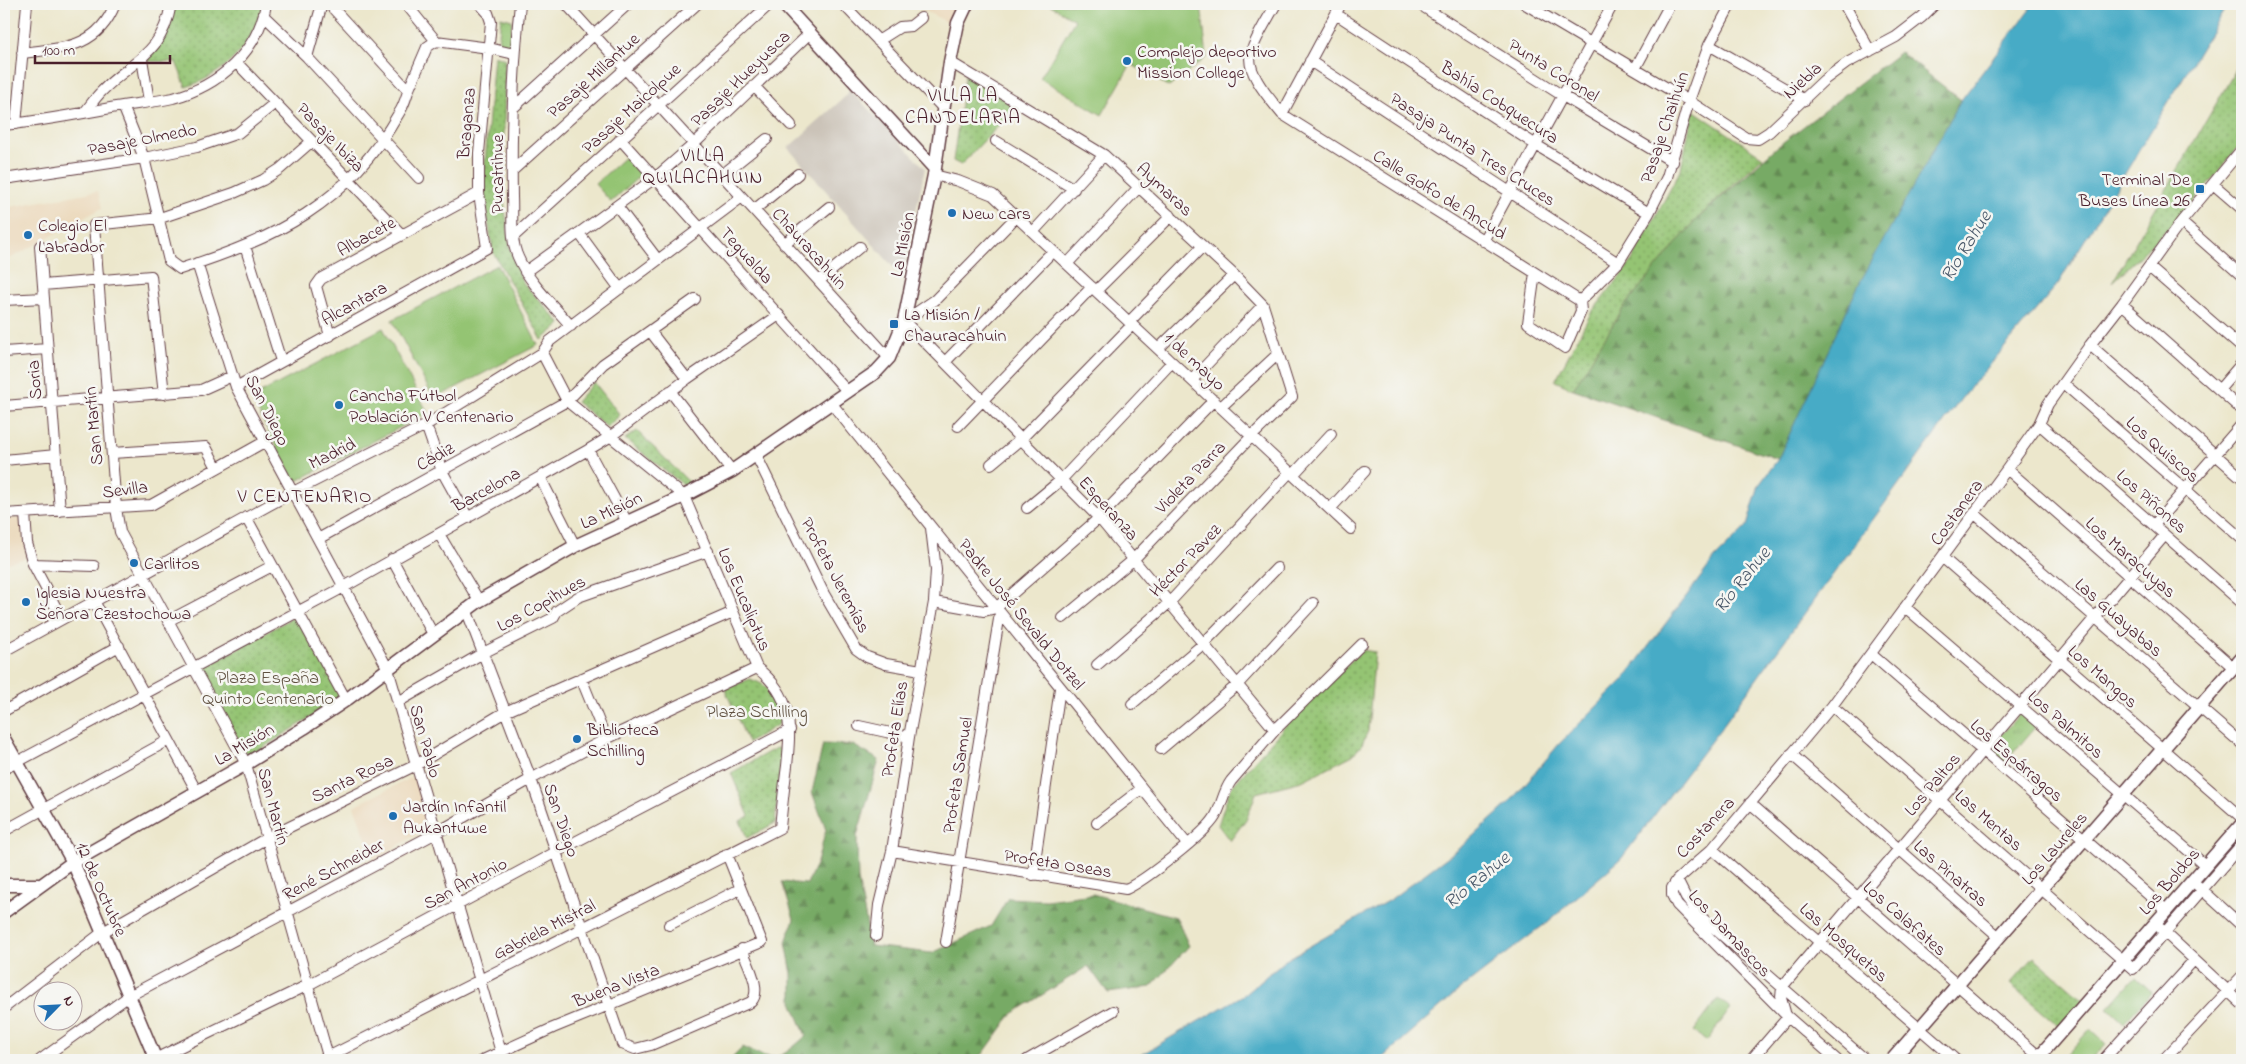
<svg xmlns="http://www.w3.org/2000/svg" width="2246" height="1064" font-family="'Indie Flower',sans-serif">
<style>
.built{fill:#ebd8ba}
.industrial{fill:#cbc3b8}
.grass{fill:url(#grass-tufts);stroke:#6f724f}
.forest{fill:url(#forest-firs);stroke:#606448}
.park{fill:url(#park-dots);stroke:#6f724f}
.garden{fill:#94c473;stroke:#6f724f}
.water{fill:#46abc6;stroke:#486578}
.lines{fill:none;stroke-linecap:round;stroke-linejoin:round}
.minor-casing{stroke:#623d43;stroke-width:12}
.tertiary-casing{stroke:#623d43;stroke-width:15}
.minor{stroke:#fff;stroke-width:10}
.tertiary{stroke:#fff;stroke-width:12}
.poi-dot{fill:#1f6fb2;stroke:#f6f6f2;stroke-width:2}
.labels{text-anchor:middle;stroke-width:5;stroke-linejoin:round;paint-order:stroke}
.poi-label{font-size:18px;fill:#4a1f2b;stroke:#f6f6f2;text-anchor:start}
.street-label{font-size:18px;fill:#4a1f2b;stroke:#f6f6f2}
.park-label{font-size:18px;fill:#605141;stroke:#f6f6f2}
.neighbourhood-label{font-size:19px;letter-spacing:1px;fill:#4a1f2b;stroke:#f6f6f2}
.water-label{font-size:19px;font-style:italic;fill:#485769;stroke:#f6f6f2}
</style>
<defs>
<pattern id="grass-tufts" width="24" height="20" patternUnits="userSpaceOnUse" patternTransform="scale(1.25)"><rect width="24" height="20" fill="#94c473"/><path d="M3 7l-1-3M5 7V3M7 7l1-3M15 17l-1-3M17 17v-4M19 17l1-3" fill="none" stroke="#7b9f5f"/></pattern>
<pattern id="forest-firs" width="22" height="20" patternUnits="userSpaceOnUse" patternTransform="scale(1.25)"><rect width="22" height="20" fill="#77aa65"/><path d="M5 1l3.5 6h-7zM16 11l3.5 6h-7z" fill="#648a53"/></pattern>
<pattern id="park-dots" width="8" height="8" patternUnits="userSpaceOnUse" patternTransform="scale(1.25)"><rect width="8" height="8" fill="#94c473"/><path d="M2 2h.1M6 6h.1" fill="none" stroke="#7b9f5f" stroke-width="1.8" stroke-linecap="round"/></pattern>
</defs>
<rect width="100%" height="100%" fill="#f6f6f2"/>
<filter id="ink" filterUnits="userSpaceOnUse"><feTurbulence type="fractalNoise" baseFrequency=".02" numOctaves="2"/><feDisplacementMap in="SourceGraphic" scale="10" xChannelSelector="R" yChannelSelector="G"/><feConvolveMatrix kernelMatrix="1 2 1 2 8 2 1 2 1" color-interpolation-filters="sRGB"/></filter>
<filter id="wash" filterUnits="userSpaceOnUse"><feTurbulence type="fractalNoise" baseFrequency=".0096" numOctaves="4" result="noise"/><feDisplacementMap in="SourceGraphic" scale="20" xChannelSelector="R" yChannelSelector="G"/><feGaussianBlur stdDeviation="1.12" result="paint"/><feColorMatrix in="noise" values="0 0 0 0 0 0 0 0 0 0 0 0 0 0 0 0 0 1.4 0 .05"/><feComposite in="paint" operator="in"/></filter>
<g filter="url(#wash)">
<rect width="100%" height="100%" fill="#ece7cc"/>
<path class="built" d="M911 4H960L951 24Z
M98 191 102 208 4 262V208Z
M21 518 26 558 4 564V519Z
M415 776 431 826 374 860 354 806Z"/>
<path class="industrial" d="M849 89 925 168 902 277 788 148 847 95Z"/>
<path class="grass" d="M501 17 512 20 510 48 498 44Z
M2021 712 2037 725 2002 766 1986 753Z"/>
<path class="forest" d="M1900 52 1961 100 1778 459 1573 389 1625 305 1695 221 1778 146Z
M823 744 853 745 879 760 857 836 858 879 871 946 932 953 991 926 1008 898 1046 900 1093 894 1176 917 1189 946 1151 987 1108 993 1088 966 1012 1014 983 1054 970 1060H869L865 1055 848 1060H730L743 1047C777 1063 778 1060 806 1036L792 1002V974L786 942 794 919 782 882 807 884 817 862 826 830 812 792Z"/>
<path class="park" d="M178 4H263C254 44 225 75 186 87L176 62 145 61Z
M494 55 505 59 503 193 510 248 517 270 524 284 561 324 542 340 493 252 483 188Z
M2242 59V143L2180 217 2112 283Z
M965 75 1017 106 961 165 953 161Z
M1693 110 1763 157 1695 221 1625 305 1573 389 1555 381 1591 313 1630 264 1681 169Z
M594 382 620 415 607 427 576 402Z
M637 431 690 483 686 487 625 439Z
M297 615 342 698 248 757 201 670Z
M1362 650 1375 652 1368 731 1361 746 1353 755 1302 781 1256 793 1247 818 1230 841 1218 825 1230 789 1286 725Z
M750 679C755 681 762 683 765 687 774 694 784 712 779 724L748 743 725 689Z
M776 748 782 749 775 823 747 838 740 821 749 816 731 773Z
M2034 957 2084 1000 2060 1027 2010 984Z"/>
<path class="garden" d="M1049 4H1201L1207 57 1169 87 1131 64 1102 115 1040 78 1075 20Z
M627 155 643 173 611 202 595 184Z
M497 265 538 345 434 399 392 320Z
M383 328 428 413 295 482 251 398Z
M2136 977 2152 992 2124 1023 2108 1008Z
M1718 999 1731 1008 1707 1041 1694 1031Z
M2090 1029 2106 1044 2091 1060H2062Z"/>
<path class="water" d="M2034 4H2228L2058 284 1961 399 1721 728 1621 859 1549 921 1458 991 1380 1060H1132L1245 994 1284 961 1391 899 1462 846 1509 803 1560 743 1623 680 1715 558 1747 526 1759 485 1778 459 1859 284 1961 100Z"/>
</g>
<g filter="url(#ink)">
<g class="lines">
<g class="minor-casing">
<path id="minor" d="M329 4 408 90
M406 4 436 41
M520 4C513 68 511 133 512 197 513 216 510 240 518 257 529 283 553 305 571 326
M566 4 889 358
M843 4 943 108
M1276 4C1268 19 1256 36 1251 53 1245 72 1271 100 1282 114L1580 301
M1419 4 1563 96 1673 162
M1525 4 1689 101 1746 138 1758 139 1769 132 1824 80 1847 63 1896 37 1922 17 1935 4
M1844 4 1870 51
M1336 14 1536 145 1649 213
M264 16 307 57 419 178
M878 41 900 27 911 26 921 18
M1709 45 1805 100
M22 53C63 48 98 48 115 4
M307 57 322 4
M142 59 149 101
M1310 61 1618 263
M236 62 402 235
M950 62 1104 155 1234 275 1263 305 1292 397 1252 436 1133 560 1063 618
M1635 69 1670 4
M754 86 791 125
M123 106 144 158 169 261 180 269C276 238 347 205 399 113 404 106 406 97 409 89 415 75 421 61 427 47L436 41 489 48 514 54
M513 108 628 4
M84 113C90 106 95 98 101 92 132 60 162 56 171 4
M1282 114 1341 4
M16 124 27 4
M4 125C41 121 79 114 116 107 135 104 154 102 173 98 219 86 258 52 266 4
M620 139 848 392
M312 141 280 169 263 180 234 193 160 218 94 225 116 508 120 532 246 764 329 1060
M996 141 1074 189
M512 171 697 4
M722 175 767 139
M934 175 958 181 993 195 1351 529
M4 179 144 158 197 147 238 133 275 103
M2213 184 2242 209
M617 206 658 260
M754 210 798 174
M1016 217 935 300 904 321 1099 518 1275 730
M2181 222 2242 276
M1033 232 1104 155
M579 233 620 289
M513 237 770 4
M1483 241 1613 4
M784 244 829 207
M40 246 60 511
M245 246 281 361
M197 263 236 387 388 669 501 1052
M1067 264 1139 187
M2149 267 2242 348
M525 272 655 178 694 144 810 33
M1535 273 1528 323 1565 348 1581 311 1580 301
M819 281 860 247
M43 285 151 276 164 394
M1096 291 1171 216
M4 300 44 298
M1580 301 1618 263 1649 213 1667 177 1689 101 1709 45 1731 4
M2122 304 2242 410
M1129 322 1203 246
M650 331 687 379
M330 336 316 286 321 279 479 193
M2090 345 2242 478
M1158 349 1234 275
M4 352 47 349
M945 362 1053 251
M1192 380 1263 305
M2063 383 2242 539
M236 387 487 248 479 193V153L491 22 488 13 480 4
M2219 390 2242 363
M670 391 732 471
M832 404 1187 844
M4 406 201 390 232 376
M1221 407 1278 354
M2039 424 2242 603
M426 425 442 471 468 518
M958 426 1092 287
M588 450 627 522
M112 453 206 447 217 468
M756 455 824 594 856 649 867 657 886 664 921 670
M4 460 56 455
M991 464 1021 439 1132 325
M2007 469 2234 668
M1293 475 1331 434
M540 477 575 546
M1027 508 1061 480 1172 362
M1330 509 1365 471
M25 513 27 543 33 564 62 619
M4 514 151 505 266 441
M1975 514 2242 744
M246 517 346 700
M2154 525 2242 424
M439 534 479 601
M318 539 567 401 603 364 695 299
M1943 558 2242 818
M392 559 433 634
M33 564 94 566
M94 601 197 792
M934 602 984 611 996 608 1099 518 1214 400
M1905 607 2205 865
M466 609 531 779 622 1044 635 1049 651 1045 751 1002C763 990 747 963 742 949
M168 621 272 566
M4 651 293 492 426 425 542 353
M1871 654 2166 910
M1097 665 1169 603 1290 472
M581 678 606 739
M398 702 483 653 553 618 557 611 578 597 708 551
M1132 704 1203 644 1277 568
M1832 706 2133 969 2242 844
M4 711 119 646
M859 726 909 737
M1161 749 1237 685 1313 603
M1791 754 1999 937
M4 769 344 587 588 450 611 436 687 379 779 315
M1750 803 2043 1060
M1097 823 1141 789
M4 831 169 740
M1712 849 1956 1060
M892 851 1126 889C1144 881 1205 834 1215 817 1222 805 1223 792 1231 781L1275 730 1362 644
M1033 875 1060 688
M1677 880 1686 898 1700 916 1866 1060
M2198 886 2242 926
M669 925 740 889
M2161 929 2242 1004
M876 936 879 905 892 851 909 737 934 602 936 570 931 528
M946 942 1000 613
M4 1008 103 932 265 839 416 765 505 712 733 612
M1785 1012 1781 998 1782 987 2165 535
M40 1060 129 996 436 833 531 779 606 739 757 668
M153 1060 308 985 556 852 790 730
M322 1060 780 828C782 807 784 787 787 766 791 725 793 696 757 668L684 496 567 401 542 353 550 341 742 197
M483 1060 553 1028 762 942 727 854
M1027 1060 1113 1011
M1751 1060 1788 1017
M1837 1060 1788 1017 1677 905 1672 895V888L1677 880 1712 849 1832 706 2007 469 2039 424 2048 404 2090 345 2122 304 2181 222 2242 149
M2103 1060 2194 960
M2163 1060 2242 976"/>
</g>
<g class="tertiary-casing">
<path id="tertiary" d="M783 4 934 168
M4 739 73 862 156 1060
M4 885H38
M4 912 73 862 246 764 304 728 346 700 479 601 575 546 684 496 732 471 876 372 889 358 904 321 934 175 950 62 958 23 967 4
M1892 1060 2242 658
M2036 1060 2242 824"/>
</g>
<use href="#minor" class="minor"/>
<use href="#tertiary" class="tertiary"/>
</g>
</g>
<g class="poi-dot">
<circle cx="1127" cy="61" r="5"/>
<rect x="2195" y="184" width="10" height="10" rx="2.5"/>
<circle cx="952" cy="213" r="5"/>
<circle cx="28" cy="235" r="5"/>
<rect x="889" y="319" width="10" height="10" rx="2.5"/>
<circle cx="339" cy="405" r="5"/>
<circle cx="134" cy="563" r="5"/>
<circle cx="26" cy="602" r="5"/>
<circle cx="577" cy="739" r="5"/>
<circle cx="393" cy="816" r="5"/>
</g>
<g class="labels">
<g class="poi-label">
<text x="1137" y="57">Complejo deportivo<tspan x="1137" dy="21">Mission College</tspan></text>
<text x="2190" y="185" text-anchor="end">Terminal De<tspan x="2190" dy="21">Buses Línea 26</tspan></text>
<text x="962" y="219">New cars</text>
<text x="38" y="231">Colegio El<tspan x="38" dy="21">Labrador</tspan></text>
<text x="904" y="320">La Misión /<tspan x="904" dy="21">Chauracahuin</tspan></text>
<text x="349" y="401">Cancha Fútbol<tspan x="349" dy="21">Población V Centenario</tspan></text>
<text x="144" y="569">Carlitos</text>
<text x="36" y="598">Iglesia Nuestra<tspan x="36" dy="21">Señora Czestochowa</tspan></text>
<text x="587" y="735">Biblioteca<tspan x="587" dy="21">Schilling</tspan></text>
<text x="403" y="812">Jardín Infantil<tspan x="403" dy="21">Aukantuwe</tspan></text>
</g>
<g class="street-label">
<text transform="translate(1554 70) rotate(32)" y="6">Punta Coronel</text>
<text transform="translate(593 75) rotate(-42)" y="6">Pasaje Millantue</text>
<text transform="translate(740 78) rotate(-44)" y="6">Pasaje Hueyusca</text>
<text transform="translate(1802 80) rotate(-42)" y="6">Niebla</text>
<text transform="translate(1500 102) rotate(33)" y="6">BahÍa Cobquecura</text>
<text transform="translate(631 108) rotate(-42)" y="6">Pasaje Maicolpue</text>
<text transform="translate(466 123) rotate(-85)" y="6">Braganza</text>
<text transform="translate(1664 127) rotate(-71)" y="6">Pasaje Chaihuín</text>
<text transform="translate(331 137) rotate(46)" y="6">Pasaje Ibiza</text>
<text transform="translate(142 139) rotate(-11)" y="6">Pasaje Olmedo</text>
<text transform="translate(1473 149) rotate(33)" y="6">Pasaja Punta Tres Cruces</text>
<text transform="translate(497 174) rotate(-90)" y="6">Pucatrihue</text>
<text transform="translate(1165 189) rotate(43)" y="6">Aymaras</text>
<text transform="translate(1440 194) rotate(32)" y="6">Calle Golfo de Ancud</text>
<text transform="translate(366 236) rotate(-29)" y="6">Albacete</text>
<text transform="translate(902 244) rotate(-79)" y="6">La Misión</text>
<text transform="translate(810 248) rotate(48)" y="6">Chauracahuin</text>
<text transform="translate(747 255) rotate(48)" y="6">Tegualda</text>
<text transform="translate(354 303) rotate(-29)" y="6">Alcantara</text>
<text transform="translate(1195 361) rotate(43)" y="6">1 de mayo</text>
<text transform="translate(34 380) rotate(-94)" y="6">Soria</text>
<text transform="translate(268 410) rotate(63)" y="6">San Diego</text>
<text transform="translate(93 426) rotate(-95)" y="6">San Martín</text>
<text transform="translate(2163 449) rotate(41)" y="6">Los Quiscos</text>
<text transform="translate(332 453) rotate(-27)" y="6">Madrid</text>
<text transform="translate(435 456) rotate(-29)" y="6">Cádiz</text>
<text transform="translate(1190 477) rotate(-46)" y="6">Violeta Parra</text>
<text transform="translate(125 489) rotate(-7)" y="6">Sevilla</text>
<text transform="translate(486 489) rotate(-29)" y="6">Barcelona</text>
<text transform="translate(2152 501) rotate(41)" y="6">Los Piñones</text>
<text transform="translate(1109 508) rotate(48)" y="6">Esperanza</text>
<text transform="translate(611 510) rotate(-25)" y="6">La Misión</text>
<text transform="translate(1956 512) rotate(-54)" y="6">Costanera</text>
<text transform="translate(2131 557) rotate(41)" y="6">Los Maracuyas</text>
<text transform="translate(1185 560) rotate(-46)" y="6">Héctor Pavez</text>
<text transform="translate(836 575) rotate(62)" y="6">Profeta Jeremías</text>
<text transform="translate(745 599) rotate(67)" y="6">Los Eucaliptus</text>
<text transform="translate(541 603) rotate(-29)" y="6">Los Copihues</text>
<text transform="translate(1022 614) rotate(51)" y="6">Padre José Sevald Dotzel</text>
<text transform="translate(2119 617) rotate(41)" y="6">Las Guayabas</text>
<text transform="translate(2103 676) rotate(41)" y="6">Los Mangos</text>
<text transform="translate(2066 724) rotate(41)" y="6">Los Palmitos</text>
<text transform="translate(894 729) rotate(-81)" y="6">Profeta Elías</text>
<text transform="translate(426 741) rotate(74)" y="6">San Pablo</text>
<text transform="translate(244 744) rotate(-31)" y="6">La Misión</text>
<text transform="translate(2017 760) rotate(41)" y="6">Los Espárragos</text>
<text transform="translate(957 775) rotate(-81)" y="6">Profeta Samuel</text>
<text transform="translate(352 778) rotate(-26)" y="6">Santa Rosa</text>
<text transform="translate(1932 784) rotate(-50)" y="6">Los Paltos</text>
<text transform="translate(274 806) rotate(75)" y="6">San Martín</text>
<text transform="translate(562 820) rotate(71)" y="6">San Diego</text>
<text transform="translate(1989 820) rotate(41)" y="6">Las Mentas</text>
<text transform="translate(1705 827) rotate(-47)" y="6">Costanera</text>
<text transform="translate(2054 848) rotate(-49)" y="6">Los Laureles</text>
<text transform="translate(1058 863) rotate(9)" y="6">Profeta Oseas</text>
<text transform="translate(333 869) rotate(-28)" y="6">René Schneider</text>
<text transform="translate(1951 873) rotate(41)" y="6">Las Pinatras</text>
<text transform="translate(2169 881) rotate(-49)" y="6">Los Boldos</text>
<text transform="translate(465 883) rotate(-28)" y="6">San Antonio</text>
<text transform="translate(102 889) rotate(66)" y="6">12 de Octubre</text>
<text transform="translate(1905 918) rotate(41)" y="6">Los Calafates</text>
<text transform="translate(544 929) rotate(-27)" y="6">Gabriela Mistral</text>
<text transform="translate(1730 933) rotate(47)" y="6">Los Damascos</text>
<text transform="translate(1844 942) rotate(41)" y="6">Las Mosquetas</text>
<text transform="translate(616 985) rotate(-22)" y="6">Buena Vista</text>
</g>
<g class="park-label">
<text x="268" y="683">Plaza España<tspan x="268" dy="21">Quinto Centenario</tspan></text>
<text x="757" y="717">Plaza Schilling</text>
</g>
<g class="neighbourhood-label">
<text x="963" y="101">VILLA LA<tspan x="963" dy="22">CANDELARIA</tspan></text>
<text x="703" y="161">VILLA<tspan x="703" dy="22">QUILACAHUIN</tspan></text>
<text x="305" y="502">V CENTENARIO</text>
</g>
<g class="water-label">
<text transform="translate(1965 245) rotate(-58)" y="7">Río Rahue</text>
<text transform="translate(1741 579) rotate(-51)" y="7">Río Rahue</text>
<text transform="translate(1476 879) rotate(-39)" y="7">Río Rahue</text>
</g>
</g>
<rect width="2246" height="1064" fill="none" stroke="#f6f6f2" stroke-width="20"/>
<g transform="translate(58 1006) rotate(66)"><circle r="24" fill="#f6f6f2" stroke="#b1a0a2"/>
<path d="M0-4L9 19L0 12L-9 19Z" fill="#1f6fb2"/>
<text y="-8" font-size="14" font-weight="bold" text-anchor="middle" fill="#4a1f2b">N</text>
</g>
<path d="M35 55v8h135v-8" fill="none" stroke="#4a1f2b" stroke-width="2.5"/>
<text x="42" y="55" font-size="15" fill="#4a1f2b" stroke="#f6f6f2" stroke-width="4" paint-order="stroke">100 m</text>
</svg>
